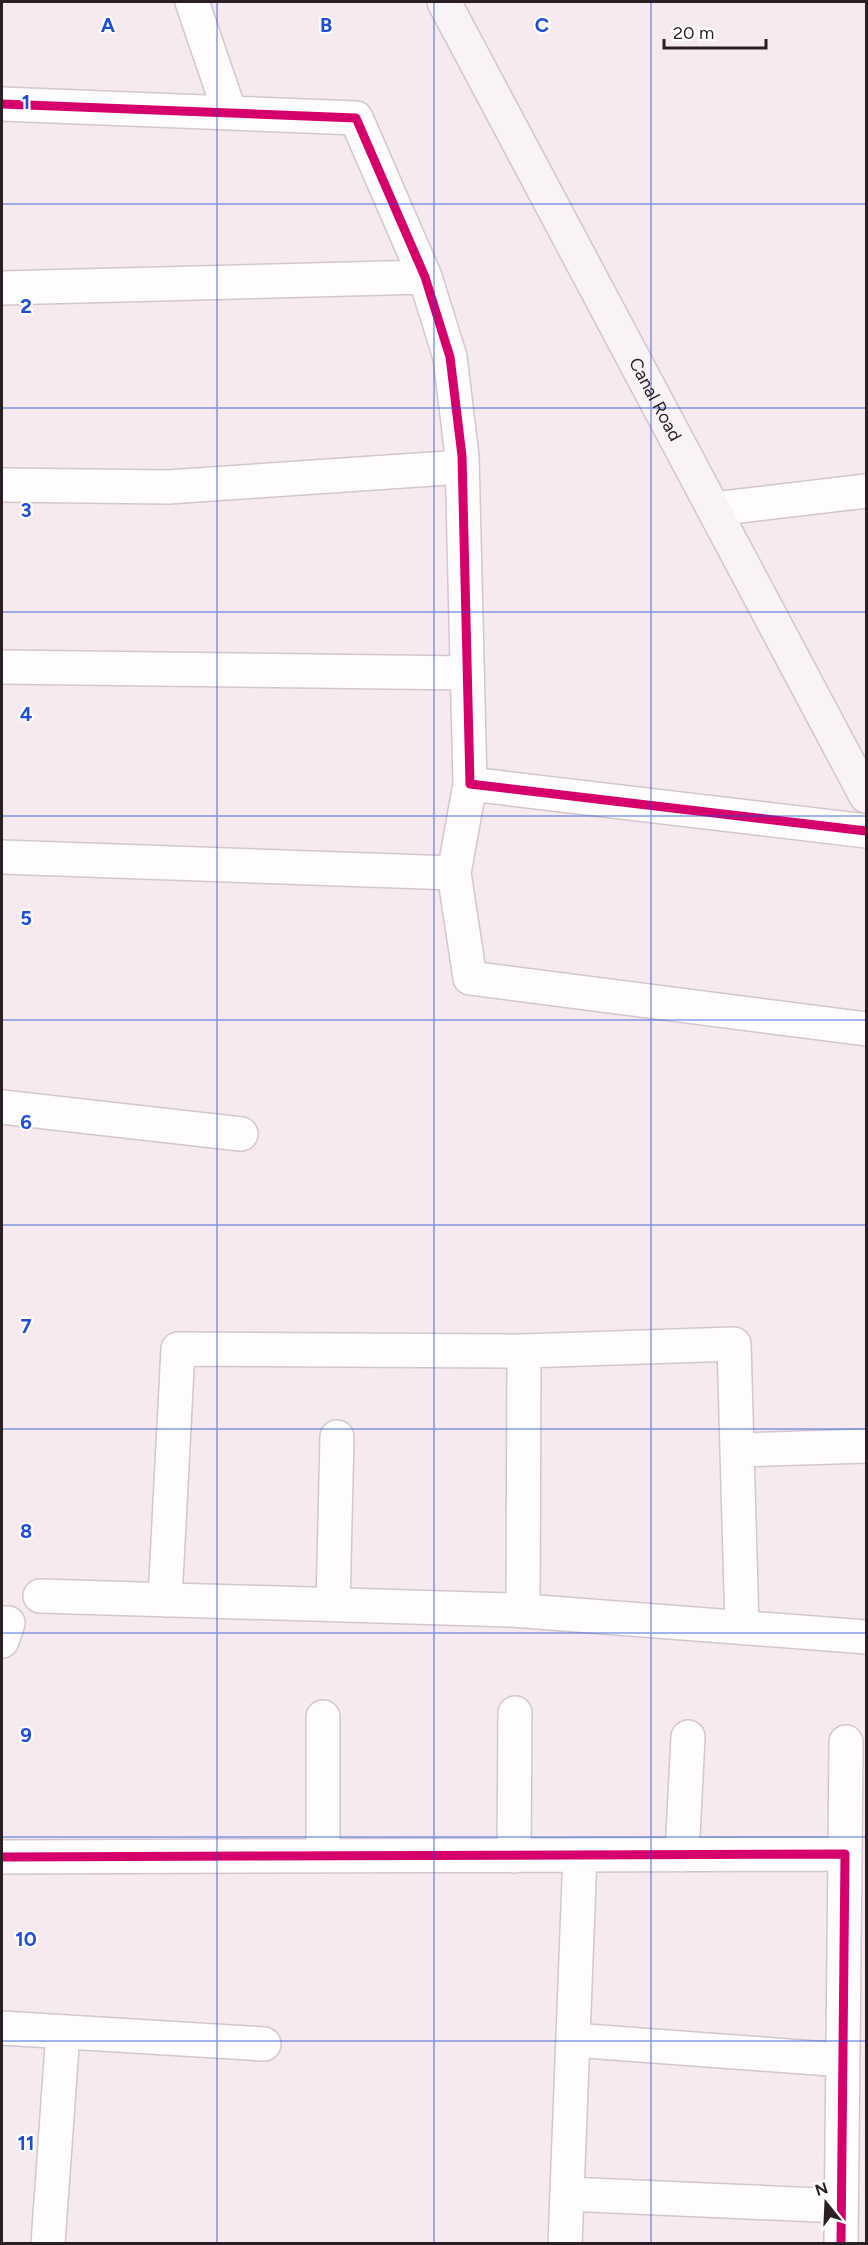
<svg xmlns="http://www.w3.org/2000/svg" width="868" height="2245" font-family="Figtree,sans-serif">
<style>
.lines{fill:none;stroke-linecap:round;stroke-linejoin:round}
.street-casing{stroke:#d3c6cc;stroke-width:36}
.secondary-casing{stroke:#d3c6cc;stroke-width:36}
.street{stroke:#fefcfd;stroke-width:33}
.secondary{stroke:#f9f3f8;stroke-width:33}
.cycleway-casing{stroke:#fff;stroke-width:13}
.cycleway{stroke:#d6006c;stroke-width:9}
.grid{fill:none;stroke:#1d4ed8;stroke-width:1.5;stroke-opacity:0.55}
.labels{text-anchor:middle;stroke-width:4.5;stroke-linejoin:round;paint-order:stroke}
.street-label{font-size:18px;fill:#2b1e24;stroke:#fff}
.grid-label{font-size:20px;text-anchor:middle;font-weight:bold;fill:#1d4ed8;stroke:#fff;stroke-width:4.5;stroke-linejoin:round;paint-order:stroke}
</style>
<rect width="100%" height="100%" fill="#f6e9ef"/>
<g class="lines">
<g class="street-casing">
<path id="street" d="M192 2 230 113
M2 104 356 118 425 277 450 357 462 456 470 784 866 831
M2 288 425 277
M2 485 168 487 462 467
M714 509 866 491
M2 667 467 673
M470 784 454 873 470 978 866 1029
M2 857 454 873
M2 1107 241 1134
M524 1351 734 1344 742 1627
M737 1450 866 1446
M40 1596 512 1610 866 1637
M165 1600 178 1349 524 1351 523 1610
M333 1605 337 1437
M2 1623H8L2 1641
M323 1717V1856
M845 1854 846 1742
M682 1855 688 1737
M514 1856 515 1713
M2 1857 845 1854 841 2244
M2 2028 264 2044
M573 2040 843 2060
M567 2194 841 2206
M48 2244 63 2032
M565 2244 580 1855"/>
</g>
<g class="secondary-casing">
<g id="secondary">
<path id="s1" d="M444 2 866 796"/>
</g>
</g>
<use href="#street" class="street"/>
<use href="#secondary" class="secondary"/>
<g class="cycleway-casing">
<path id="cycleway" d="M2 104 356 118 425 277 450 357 462 456 470 784 866 831
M2 1857 845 1854 841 2244"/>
</g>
<use href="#cycleway" class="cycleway"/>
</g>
<path class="grid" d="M217 2V2244M434 2V2244M651 2V2244M2 204H866M2 408H866M2 612H866M2 816H866M2 1020H866M2 1225H866M2 1429H866M2 1633H866M2 1837H866M2 2041H866"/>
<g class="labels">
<g class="street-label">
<text dy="6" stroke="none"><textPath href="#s1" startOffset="450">Canal Road</textPath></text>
</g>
</g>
<g class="grid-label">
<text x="108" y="32">A</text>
<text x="326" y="32">B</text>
<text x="542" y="32">C</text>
<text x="26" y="109">1</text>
<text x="26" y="313">2</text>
<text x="26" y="517">3</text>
<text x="26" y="721">4</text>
<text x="26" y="925">5</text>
<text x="26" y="1129">6</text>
<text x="26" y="1333">7</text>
<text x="26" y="1538">8</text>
<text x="26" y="1742">9</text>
<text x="26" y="1946">10</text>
<text x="26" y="2150">11</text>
</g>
<rect width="868" height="2245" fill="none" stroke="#2b1e24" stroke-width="6"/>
<g transform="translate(826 2203) rotate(342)" stroke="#ffffff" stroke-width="4.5" paint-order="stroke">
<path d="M0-4.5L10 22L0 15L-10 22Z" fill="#2b1e24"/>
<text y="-9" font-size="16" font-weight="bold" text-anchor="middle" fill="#2b1e24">N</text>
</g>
<path d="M664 39v9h102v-9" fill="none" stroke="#2b1e24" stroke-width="3"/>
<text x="673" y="39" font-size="18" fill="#2b1e24" stroke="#ffffff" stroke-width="4.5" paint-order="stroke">20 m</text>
</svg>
